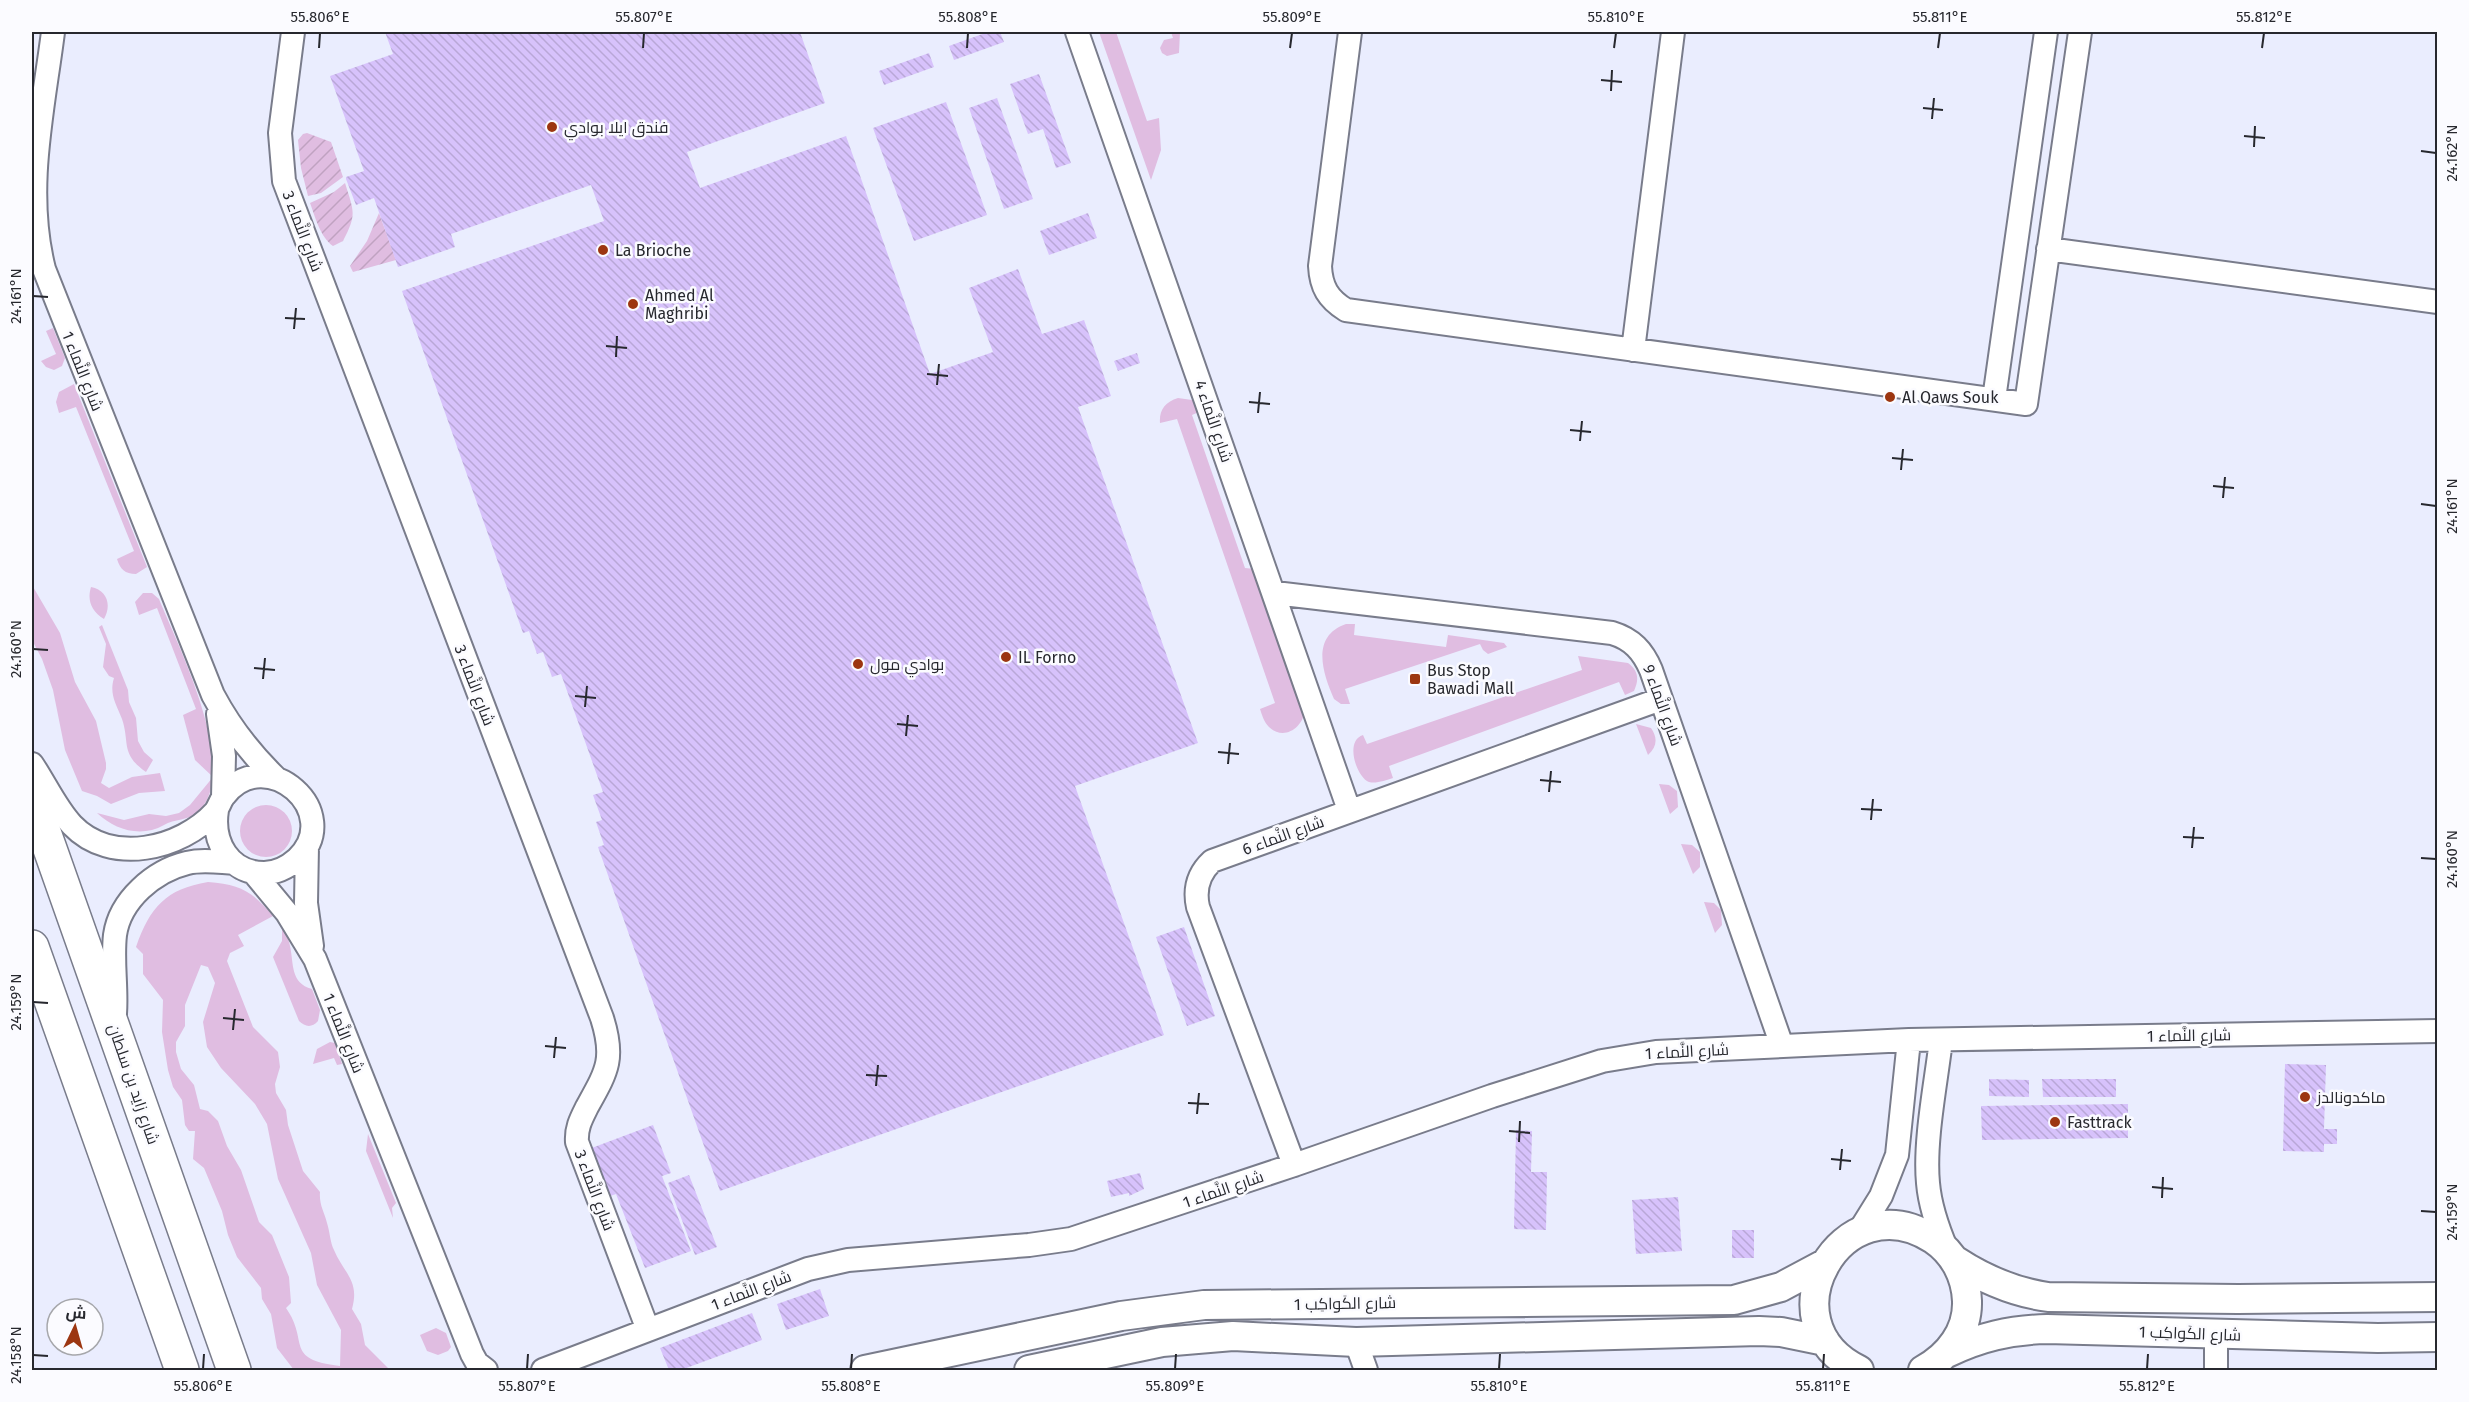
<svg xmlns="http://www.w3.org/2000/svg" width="2469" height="1402" font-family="'Fira Sans',Cairo,sans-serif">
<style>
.grass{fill:#e0bde1;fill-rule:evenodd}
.garden{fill:url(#garden-furrows)}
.building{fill:url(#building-back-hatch)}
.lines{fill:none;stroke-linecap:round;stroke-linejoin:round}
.minor-casing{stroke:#797c8b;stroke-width:26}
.tertiary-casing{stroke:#797c8b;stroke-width:32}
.trunk-casing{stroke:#797c8b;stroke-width:36}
.minor{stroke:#fff;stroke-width:22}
.tertiary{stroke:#fff;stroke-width:28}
.trunk{stroke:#fff;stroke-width:33}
.ticks{fill:none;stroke:#27282e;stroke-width:2}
.poi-dot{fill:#9c3611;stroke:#fbfbff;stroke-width:2}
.labels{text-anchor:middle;stroke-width:5;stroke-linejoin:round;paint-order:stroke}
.poi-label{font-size:16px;fill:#27282e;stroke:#fbfbff;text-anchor:start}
.street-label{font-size:16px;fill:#27282e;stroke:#fbfbff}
.neatline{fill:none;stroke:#27282e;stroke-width:2}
.ticks-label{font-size:15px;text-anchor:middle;fill:#27282e}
</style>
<defs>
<pattern id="garden-furrows" width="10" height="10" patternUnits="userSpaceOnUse" patternTransform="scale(1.5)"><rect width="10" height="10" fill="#e0bde1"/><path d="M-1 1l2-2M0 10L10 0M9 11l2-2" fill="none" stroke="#c0a2c1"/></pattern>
<pattern id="building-back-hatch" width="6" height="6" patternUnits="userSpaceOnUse" patternTransform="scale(1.5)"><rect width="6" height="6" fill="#d7c2fb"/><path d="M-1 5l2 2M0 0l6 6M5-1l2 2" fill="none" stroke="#b9a7d7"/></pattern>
</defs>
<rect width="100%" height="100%" fill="#eaedfe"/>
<path class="grass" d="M1099 32H1116L1147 121 1159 118 1161 150 1151 180Z
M1171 32H1180L1179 53 1167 56 1162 53 1160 48 1164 40 1173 38Z
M53 328 65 358 62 366 54 370 46 367 41 361 56 354 46 331Z
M74 384 147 567 136 574C125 574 120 569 117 559L134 551 76 407 59 413 56 402 59 392Z
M1178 398 1192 400 1201 411 1192 415 1245 568 1255 569 1305 710C1303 728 1284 741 1269 727 1264 722 1262 715 1260 709L1275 703 1177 419 1160 423C1159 410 1165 402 1178 398Z
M32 585 60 633 75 682 96 721 106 763V769L101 783 109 788 132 777 160 773 165 791 139 793 111 804 97 796 82 791 65 750 53 690 42 659 32 640Z
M91 587C107 590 112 605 104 619 91 611 87 600 91 587Z
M143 593H152L159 599C177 644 243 773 197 813 189 820 174 819 164 825 141 838 115 830 97 813L124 820 149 814 166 816 179 813 190 805 213 777 195 760 183 715 196 709 157 608 139 615 135 602Z
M1346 624H1355L1354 635 1446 647 1448 635 1504 643 1507 647 1488 654 1483 650 1480 644 1345 689 1350 704H1341L1334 699C1322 672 1311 636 1346 624Z
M102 625 128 690 129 702 136 718 138 741 144 752 153 760 146 772C120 754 130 742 122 719 116 704 109 694 114 678L109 676 103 667 106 644 99 627Z
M1578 656 1628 663C1639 671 1639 680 1634 691L1625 695 1619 682 1389 766 1393 778C1386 780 1376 784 1369 782 1357 778 1344 741 1363 735L1367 744 1582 670Z
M1636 724 1651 728C1658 738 1657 747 1648 755Z
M1659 784 1669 785 1677 791 1678 807 1670 814Z
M240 831a26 26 0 1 1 52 0a26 26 0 1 1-52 0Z
M1681 844 1692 845 1700 852V867L1693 874Z
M208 882C240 884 253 892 273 916L238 935 244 946 230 953 227 961 253 1027 278 1052 280 1067 275 1084 276 1093 286 1110 288 1125 303 1171 320 1192C319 1205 324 1211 327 1223 330 1232 330 1242 334 1250 344 1274 360 1280 352 1309L361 1324 365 1345 390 1370H294L277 1348 271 1314 262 1299 261 1288 237 1257 228 1235 222 1211 204 1168 193 1159 195 1131H189L185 1125 182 1100 173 1087 168 1070 162 1032 163 1000 143 974V954L136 947C150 907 166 889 208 882ZM201 965 208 967 215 983 203 1022 207 1047 221 1068 255 1104 267 1124 278 1179 311 1253 317 1285 341 1330 340 1366C283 1359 310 1342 286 1308L291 1303 289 1277 272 1235 259 1222 241 1170 227 1146 218 1121 208 1111 200 1109 194 1085 181 1069 176 1052V1042L185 1026V1005Z
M1704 902 1714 903 1721 910 1722 925 1715 933Z
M282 928C285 934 289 939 290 946 294 964 290 983 312 989L320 1010 318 1021C312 1028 305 1027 299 1021L273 957 282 941Z
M330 1042 335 1043 342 1064 337 1065 334 1058 313 1064 317 1049Z
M368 1134 396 1203 392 1208 393 1218 366 1151Z
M436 1328 446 1333 451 1347 448 1351 438 1355 427 1351 420 1335Z"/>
<path class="garden" d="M307 133 331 142 343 177 321 193 308 196 301 168 298 140 303 134Z
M345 183C354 212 357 214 343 241L333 246C320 237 315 216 310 203L334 192Z
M379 213 396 260 353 272 350 266 367 241Z"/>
<path class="building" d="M385 32H800L825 103 687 152 700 188 846 136 930 374 993 352 969 288 1018 269 1042 334 1084 320 1111 396 1078 407 1198 743 1075 786 1164 1035 720 1191 598 847 604 845 596 822 602 820 593 795 603 792 561 674 552 677 543 652 537 654 529 631 523 633 402 291 604 221 591 185 451 234 455 247 398 267 374 198 356 205 346 179V177L364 171 330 76 393 54Z
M988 32H1000L1004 42 954 60 949 46Z
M929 53 934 67 884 85 879 71Z
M1039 74 1071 163 1056 168 1043 129 1028 134 1010 84Z
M997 98 1033 199 1004 209 969 108Z
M946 102 987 215 914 241 873 128Z
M1088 213 1097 238 1049 255 1040 231Z
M1137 353 1140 363 1118 371 1114 361Z
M1184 927 1215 1016 1187 1026 1156 937Z
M2285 1064 2326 1065 2324 1129H2337V1144H2324V1152L2283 1151Z
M1989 1079 2029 1080V1097L1989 1096Z
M2042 1079H2116V1097H2043Z
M2128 1104V1138L1982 1140 1981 1106Z
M653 1125 671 1173 662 1176 691 1251 645 1268 616 1194 607 1197 589 1149Z
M1516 1130 1532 1131 1531 1172H1547L1546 1230 1514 1229Z
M1140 1173 1144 1189 1129 1196V1193L1111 1197 1107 1181Z
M689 1175 717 1247 695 1255 668 1183Z
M1678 1197 1682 1251 1636 1254 1632 1200Z
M1732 1230H1754V1258H1732Z
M820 1289 829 1316 786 1330 777 1304Z
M752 1313 762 1340 681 1370H669L660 1348Z"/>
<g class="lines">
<g class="minor-casing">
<path id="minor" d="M53 32C43 111 24 190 44 269L213 695C230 727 250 753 276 778
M293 32 280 133 284 181 602 1018C615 1059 607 1071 587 1107 581 1119 576 1128 577 1142L648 1330
M1077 32 1349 810
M1350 32 1320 266C1321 287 1328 299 1346 310L2026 404 2080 32
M2048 249 2438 302
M1633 350 1673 32
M1994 399 2046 32
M1275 593 1612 633C1632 639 1643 651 1651 670L1782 1046
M218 714 224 756 223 797
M32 764C45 783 56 808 72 825 111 866 181 849 215 812 219 807 220 801 224 796 266 741 346 813 297 859 288 867 277 873 264 873 229 873 212 842 217 810
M307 846 306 903 312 946
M253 872 287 913 315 959 472 1354 477 1363 486 1370
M115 1014C117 988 112 961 115 935 120 900 154 871 187 863 203 859 218 862 234 863
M1941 1040C1936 1083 1924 1141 1928 1183 1930 1207 1938 1229 1947 1250
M1294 1165 1198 907C1194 889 1198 874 1212 861L1661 699
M1858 1233 1881 1196 1897 1155 1909 1040
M2216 1333V1370
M1356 1342 1366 1370
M543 1370 808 1269 848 1260 1029 1245 1071 1239 1294 1165 1492 1096 1602 1061 1656 1052 1909 1040 2438 1031"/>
</g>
<g class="tertiary-casing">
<path id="tertiary" d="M1956 1261C1985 1280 2013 1292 2048 1297L2238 1299 2438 1297
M1947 1353C1980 1337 2010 1330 2047 1329L2378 1338 2438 1337
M865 1370 1121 1316 1204 1305 1734 1300 1781 1287 1824 1264
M1029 1370 1162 1342 1233 1336 1356 1342 1759 1331 1781 1332 1825 1341
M1859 1370C1761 1323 1842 1180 1933 1239 1954 1253 1966 1276 1967 1301 1968 1331 1949 1356 1923 1370"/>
</g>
<g class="trunk-casing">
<path id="trunk" d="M32 798 234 1370
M32 947 182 1370"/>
</g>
<use href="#minor" class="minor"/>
<use href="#tertiary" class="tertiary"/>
<use href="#trunk" class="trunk"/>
</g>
<path class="ticks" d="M319 48 320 33M643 48 644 33M967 48 968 33M1290 48 1292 33M1614 48 1616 33M1938 48 1940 33M2262 48 2264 33M1601 80 1622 82M1611 91 1612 70M1923 108 1943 110M1932 119 1934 98M2244 136 2265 138M2254 147 2255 126M2421 151 2436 153M33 296 48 297M285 318 305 319M294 329 296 308M606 346 627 348M616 357 617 336M927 374 948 376M937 385 939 364M1249 402 1270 404M1258 413 1260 392M1570 430 1591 432M1580 441 1582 421M1892 458 1913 460M1901 470 1903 449M2213 486 2234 488M2223 498 2225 477M2421 504 2436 506M33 649 48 650M254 668 275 670M263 679 265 658M575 696 596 698M585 707 587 686M897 724 918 726M906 736 908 715M1218 752 1239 754M1228 764 1230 743M1540 780 1561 782M1549 792 1551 771M1861 809 1882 810M1871 820 1873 799M2183 837 2204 838M2192 848 2194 827M2421 858 2436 859M33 1002 48 1003M223 1018 244 1020M233 1030 235 1009M545 1046 566 1048M554 1058 556 1037M866 1075 887 1076M876 1086 878 1065M1188 1103 1209 1104M1197 1114 1199 1093M1509 1131 1530 1133M1519 1142 1520 1121M1831 1159 1851 1161M1840 1170 1842 1149M2152 1187 2173 1189M2162 1198 2163 1177M2421 1211 2436 1212M33 1355 48 1356M203 1369 204 1354M527 1369 528 1354M851 1369 852 1354M1175 1369 1176 1354M1499 1369 1500 1354M1823 1369 1824 1354M2147 1369 2148 1354"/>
<g class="poi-dot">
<circle cx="552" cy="127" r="6"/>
<circle cx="603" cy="250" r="6"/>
<circle cx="633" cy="304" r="6"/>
<circle cx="1890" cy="397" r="6"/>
<circle cx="1006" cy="657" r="6"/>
<circle cx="858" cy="664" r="6"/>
<rect x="1409" y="673" width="12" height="12" rx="3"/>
<circle cx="2305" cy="1097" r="6"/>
<circle cx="2055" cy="1122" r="6"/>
</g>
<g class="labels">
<g class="poi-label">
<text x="564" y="133">فندق ايلا بوادي</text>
<text x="615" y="256">La Brioche</text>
<text x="645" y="301">Ahmed Al<tspan x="645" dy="18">Maghribi</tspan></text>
<text x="1902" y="403">Al Qaws Souk</text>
<text x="1018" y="663">IL Forno</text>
<text x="870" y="670">بوادي مول</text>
<text x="1427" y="676">Bus Stop<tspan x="1427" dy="18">Bawadi Mall</tspan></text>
<text x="2317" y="1103">ماكدونالدز</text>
<text x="2067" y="1128">Fasttrack</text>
</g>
<g class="street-label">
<text transform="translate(303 231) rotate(69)" y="6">شارع النَّماء 3</text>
<text transform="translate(83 371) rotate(68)" y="6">شارع النَّماء 1</text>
<text transform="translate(1214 421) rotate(71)" y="6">شارع النَّماء 4</text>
<text transform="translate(475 685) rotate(69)" y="6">شارع النَّماء 3</text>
<text transform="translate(1663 705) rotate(70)" y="6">شارع النَّماء 9</text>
<text transform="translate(1283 835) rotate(-20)" y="6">شارع النَّماء 6</text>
<text transform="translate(344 1033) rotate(68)" y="6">شارع النَّماء 1</text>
<text transform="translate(2189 1035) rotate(-1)" y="6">شارع النَّماء 1</text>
<text transform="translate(1687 1051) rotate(-3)" y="6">شارع النَّماء 1</text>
<text transform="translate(134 1084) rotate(71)" y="6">شارع زايد بن سلطان</text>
<text transform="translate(1223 1189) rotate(-19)" y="6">شارع النَّماء 1</text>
<text transform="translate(595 1190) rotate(69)" y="6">شارع النَّماء 3</text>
<text transform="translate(751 1290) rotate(-21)" y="6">شارع النَّماء 1</text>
<text transform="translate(1345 1303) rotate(-1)" y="6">شارع الكَواكِب 1</text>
<text transform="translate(2190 1333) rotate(2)" y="6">شارع الكَواكِب 1</text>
</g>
</g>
<rect width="2469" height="1402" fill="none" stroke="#fbfbff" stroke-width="66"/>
<g transform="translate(75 1327) rotate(5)"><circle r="28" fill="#fbfbff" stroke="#a6a7ab" stroke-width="1.5"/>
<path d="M0-4.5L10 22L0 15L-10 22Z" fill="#9c3611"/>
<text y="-9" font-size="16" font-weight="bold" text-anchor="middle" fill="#27282e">ش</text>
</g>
<rect x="33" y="33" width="2403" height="1336" class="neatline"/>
<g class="ticks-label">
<text x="320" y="22">55.806°E</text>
<text x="644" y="22">55.807°E</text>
<text x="968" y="22">55.808°E</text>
<text x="1292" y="22">55.809°E</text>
<text x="1616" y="22">55.810°E</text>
<text x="1940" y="22">55.811°E</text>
<text x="2264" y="22">55.812°E</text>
<text transform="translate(2452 153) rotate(-90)" y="5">24.162°N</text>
<text transform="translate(16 296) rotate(-90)" y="5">24.161°N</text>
<text transform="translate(2452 506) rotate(-90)" y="5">24.161°N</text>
<text transform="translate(16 649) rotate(-90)" y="5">24.160°N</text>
<text transform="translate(2452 859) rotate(-90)" y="5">24.160°N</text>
<text transform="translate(16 1002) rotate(-90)" y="5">24.159°N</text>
<text transform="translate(2452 1212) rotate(-90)" y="5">24.159°N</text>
<text transform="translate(16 1355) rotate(-90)" y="5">24.158°N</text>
<text x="203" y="1391">55.806°E</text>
<text x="527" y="1391">55.807°E</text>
<text x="851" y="1391">55.808°E</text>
<text x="1175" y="1391">55.809°E</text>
<text x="1499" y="1391">55.810°E</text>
<text x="1823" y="1391">55.811°E</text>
<text x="2147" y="1391">55.812°E</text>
</g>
</svg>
